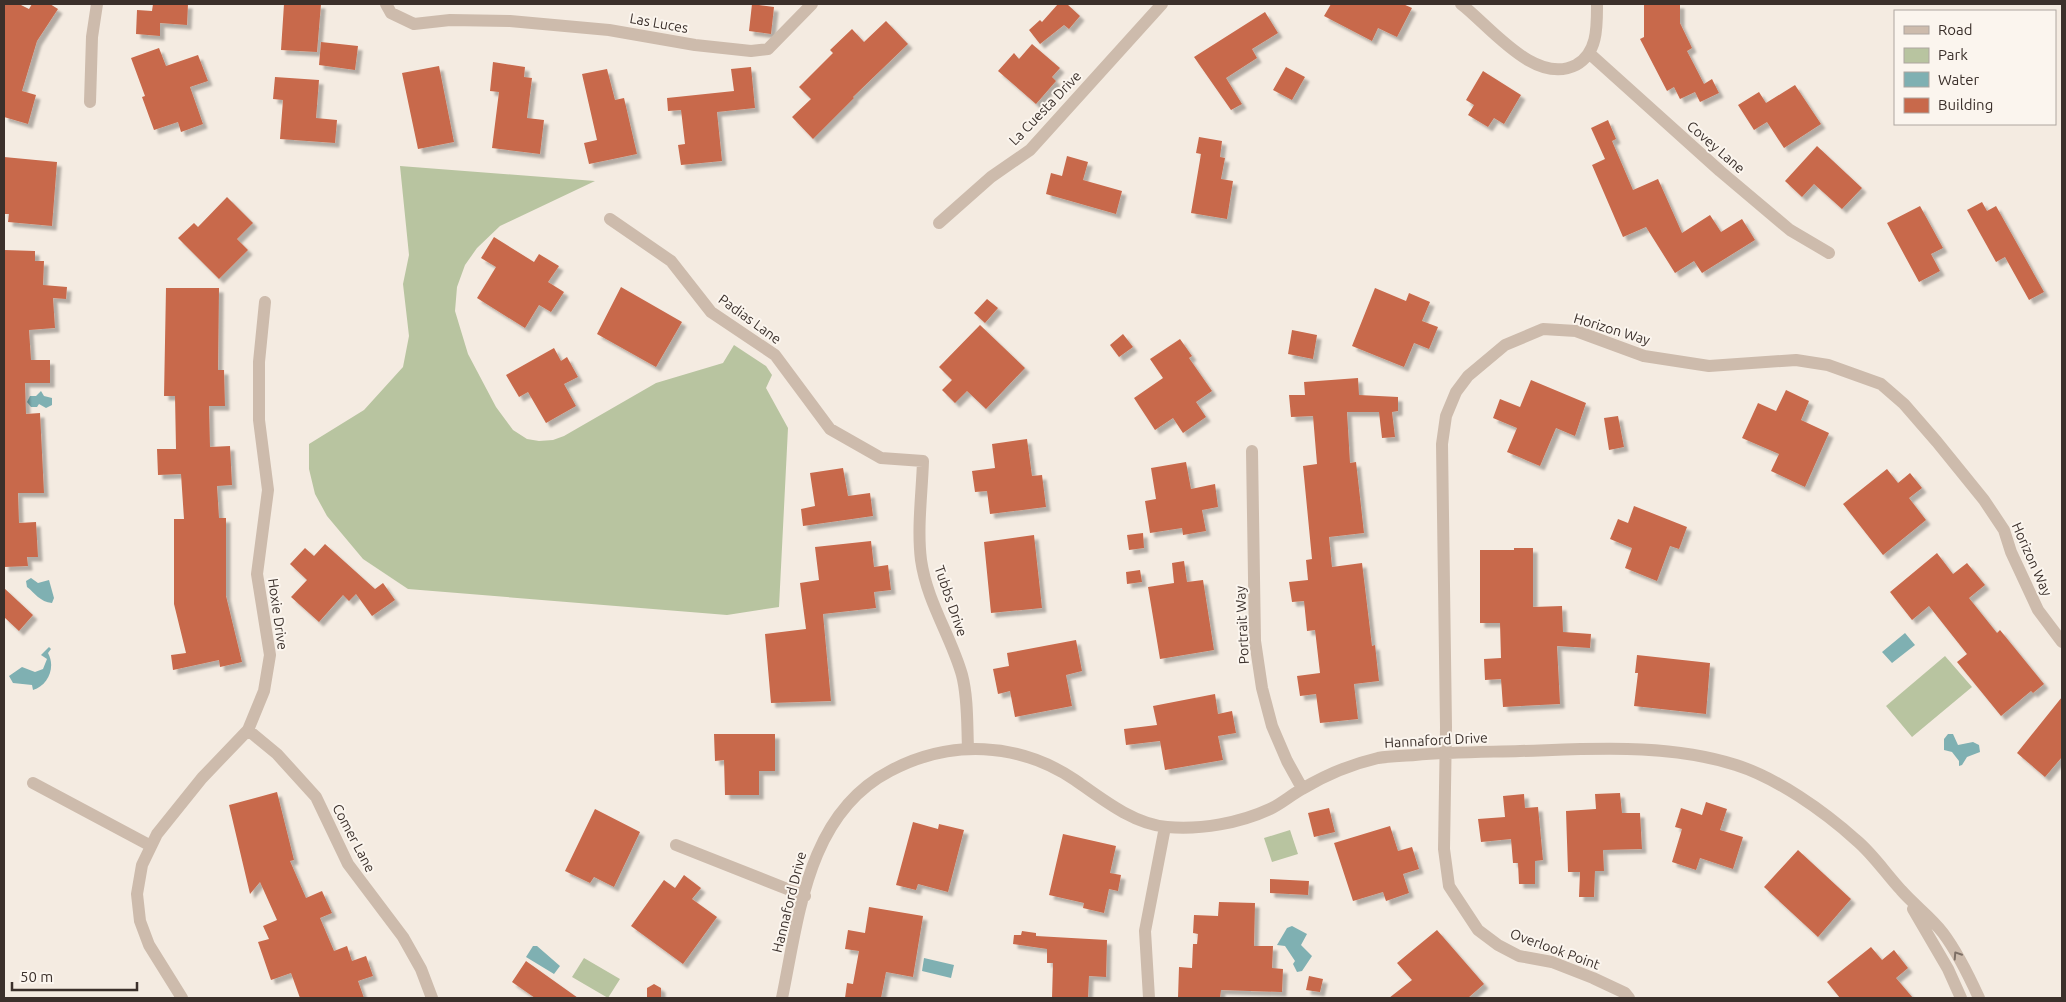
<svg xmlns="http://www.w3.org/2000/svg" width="2066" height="1002" font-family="Ubuntu,sans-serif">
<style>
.green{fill:#b8c4a0}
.water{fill:#7fb0b2}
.building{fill:#c8694b;filter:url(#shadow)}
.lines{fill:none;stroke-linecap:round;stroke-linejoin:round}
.minor{stroke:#cdbbac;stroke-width:12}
.oneway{stroke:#7d6f65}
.labels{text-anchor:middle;stroke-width:4;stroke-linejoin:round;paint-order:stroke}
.street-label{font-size:14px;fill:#3b302b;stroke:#fbf5ee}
</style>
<defs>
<filter id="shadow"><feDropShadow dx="4.5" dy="4.5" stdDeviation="1" flood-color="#0004"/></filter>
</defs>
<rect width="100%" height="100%" fill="#f4ebe1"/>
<path class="green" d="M400 166 595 181 500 226 477 248 465 265 457 287 455 311 468 354 496 407 513 430 527 439 539 441 553 440 564 436 656 383 723 363 734 345 766 366 772 375 766 388 788 428 779 607 727 615 408 589 363 559 327 516 315 494 309 469V444L364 410 403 367 409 336 403 284 409 255Z
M1945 656 1972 687 1912 737 1886 706Z
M1290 830 1298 854 1272 862 1264 838Z
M584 958 620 979 608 998 572 977Z"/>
<path class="water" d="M41 391 44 396 52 398V405L46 408 39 404 37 407H31L27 402 30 396H36Z
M31 578 38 583 49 580 54 598 52 603C40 602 35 593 27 587L26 581Z
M1905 633 1915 645 1892 663 1882 652Z
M49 647 51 649 48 653C56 667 48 686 33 690L32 685 13 683 9 676 22 667 35 672 43 669 47 659 41 655Z
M1948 734H1953L1958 745 1973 742 1979 745 1980 752 1967 757 1962 765 1959 766V761L1952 752 1944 750V739Z
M1292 926 1307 934 1301 945 1312 956 1302 971 1297 972 1293 964 1295 961 1285 946 1277 945 1287 928Z
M533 946H537L560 966 554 974 526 957Z
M924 958 954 965 951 978 922 971Z"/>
<path class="building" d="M4 4H19L29 9 32 4H50L58 9 37 41 22 91 36 95 28 124 4 117Z
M153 4H188L187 25 160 23V36L136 34 137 10 152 11Z
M284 4H321L317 52 281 50Z
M752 4 774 7 771 34 749 31Z
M1058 4H1067L1080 16 1069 29 1064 25 1040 44 1029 30 1040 20 1042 22Z
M1331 4H1403L1412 8 1397 37 1378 28 1372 41 1324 16Z
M1644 4H1680V23L1692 48 1687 51 1704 84 1712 79 1719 93 1700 102 1695 92 1680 99 1674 87 1667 91 1640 39 1644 37Z
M1265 12 1278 33 1252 49 1257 58 1226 78 1242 104 1231 110 1194 57Z
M886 21 908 44 853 97 854 98 813 139 792 117 811 99 799 87 833 53 830 50 852 29 864 42Z
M321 42 358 46 355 70 319 65Z
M1032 44 1060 68 1052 77 1056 81 1036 104 998 71 1014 53 1019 59Z
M159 48 166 66 198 55 208 81 190 87 203 124 181 132 178 122 154 130 142 97 145 96 131 58Z
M493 62 525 67 524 77 532 78 527 118 544 120 540 154 492 148 499 92 490 91Z
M439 66 454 142 418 149 402 73Z
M751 67 755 108 717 112 722 161 681 165 678 145 685 144 681 110 668 111 667 98 734 91 731 69Z
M1286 67 1305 77 1292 100 1273 90Z
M607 69 615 100 624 98 637 154 589 164 584 143 597 140 582 74Z
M1483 71 1521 95 1504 124 1494 118 1488 127 1468 115 1474 105 1466 100Z
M275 77 319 80 316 118 337 120 335 143 280 139 283 100 273 99Z
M1795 85 1821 124 1784 148 1767 122 1754 130 1738 105 1759 92 1766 103Z
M1608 120 1616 139 1612 141 1633 190 1658 179 1682 233 1710 215 1721 232 1742 219 1755 240 1702 273 1694 261 1675 273 1646 227 1623 237 1592 165 1605 159 1591 128Z
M1199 137 1222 141 1220 157 1225 158 1221 179 1233 181 1227 219 1191 213 1201 154 1196 153Z
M1817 146 1862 188 1842 209 1814 184 1802 197 1785 181Z
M1067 156 1088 162 1083 180 1122 191 1116 214 1046 194 1051 173 1062 176Z
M4 157 57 162 52 226 8 222 9 214H4Z
M227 197 253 223 237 239 248 250 219 279 178 238 194 223 198 227Z
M1982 202 1987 211 1996 206 2044 292 2029 300 2005 257 1996 262 1967 210Z
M1920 206 1943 248 1931 254 1940 271 1919 282 1887 223Z
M494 237 534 262 539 254 559 266 548 282 564 292 551 312 539 305 525 328 477 298 496 267 481 258Z
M4 250 35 251V261H44L43 285 67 287 66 299 53 298 55 328 29 330 31 360H50V383H25L26 414 40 413 44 493H18L19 523 36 522 38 557H27L28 566 4 567Z
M621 287 682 322 656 367 597 334Z
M166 288H219L218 370H224L225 406H209L210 447 230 446 232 485 217 486 219 518H226V596L242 662 220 667 219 660 173 670 171 655 186 653 174 604V519H184L181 474 158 475 157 449H176L175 396H164Z
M1375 288 1406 301 1409 293 1430 302 1422 321 1438 327 1429 349 1414 343 1404 367 1352 346Z
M987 299 998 308 985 323 974 313Z
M980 325 1025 368 986 409 967 391 955 403 942 390 952 380 939 367Z
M1292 330 1317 335 1313 359 1288 354Z
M1123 334 1133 347 1119 357 1110 345Z
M1180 339 1192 356 1189 358 1212 391 1196 402 1206 417 1183 433 1173 418 1155 430 1134 398 1163 378 1150 359Z
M554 348 561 361 567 357 578 377 564 384 576 406 546 423 528 392 519 397 506 375Z
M1358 378 1359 395 1398 397V411L1392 412 1395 437 1382 438 1379 412H1347L1350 463 1356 462 1364 533 1329 537 1332 567 1362 563 1372 646 1375 645 1379 681 1354 684 1358 719 1320 723 1316 694 1300 696 1297 676 1320 673 1315 630 1307 631 1304 601 1292 602 1289 582 1308 580 1306 560 1312 559 1303 466 1317 464 1313 416 1291 417 1289 395H1305L1304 382Z
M1531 380 1586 403 1575 436 1556 428 1540 466 1507 452 1517 428 1493 418 1500 399 1520 407Z
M1786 390 1809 401 1801 420 1829 433 1805 487 1771 471 1779 454 1742 438 1758 403 1776 411Z
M1618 416 1624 447 1609 450 1604 418Z
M1027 439 1032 476 1042 475 1046 507 990 514 987 491 975 492 972 471 995 468 992 444Z
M1186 462 1191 489 1215 484 1218 507 1202 510 1206 531 1183 535 1182 528 1150 533 1145 501 1156 499 1151 468Z
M843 468 848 496 870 493 873 516 803 526 801 509 815 506 810 473Z
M1887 469 1898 483 1910 473 1922 488 1909 498 1926 520 1883 555 1843 504Z
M1634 506 1687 527 1679 549 1670 546 1657 581 1625 568 1632 548 1610 539 1618 519 1628 523Z
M1143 533 1144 548 1129 550 1127 535Z
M1034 535 1042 608 991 613 984 542Z
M871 541 874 567 888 565 891 590 874 592 876 608 823 614 831 701 771 703 765 634 806 629 800 583 819 580 815 547Z
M325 544 375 589 383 583 395 600 372 616 356 594 349 601 343 595 319 622 291 597 307 580 290 564 305 548 314 556Z
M1514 548H1533V607L1562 606 1563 632 1591 634 1590 648 1557 646 1560 704 1503 707 1501 679 1485 680 1484 659 1501 658 1500 623H1480V550H1514Z
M1937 553 1953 574 1967 563 1985 585 1969 598 1997 633 2000 630 2044 684 2033 693 2031 691 2001 716 1957 662 1967 654 1929 606 1912 620 1890 592Z
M1184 561 1187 582 1203 580 1214 650 1160 659 1148 587 1174 583 1172 563Z
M1140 570 1142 582 1127 584 1126 572Z
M4 588 33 615 19 631 4 617Z
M1076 640 1082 671 1066 675 1072 706 1015 717 1010 691 998 694 993 669 1009 666 1007 653Z
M1637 655 1710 663 1706 714 1634 706 1638 673H1635Z
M1215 694 1218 714 1232 711 1236 733 1218 736 1223 760 1165 770 1160 741 1126 745 1124 729 1157 725 1153 706Z
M2062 697V757L2045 777 2017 753Z
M714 734H775V771H759V795H725L724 760 715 761Z
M277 792 294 860 290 861 306 898 322 891 332 913 320 918 334 951 347 946 352 961 366 956 373 976 358 981 364 998H300L291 973 271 980 258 942 269 939 263 926 277 920 260 882 250 894 229 805Z
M1620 793 1622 813H1640L1642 849 1603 850 1604 871H1595L1594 897H1579L1580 872H1568L1566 811 1596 809 1595 794Z
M1524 794 1525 808 1538 807 1543 860 1535 861V884H1519L1518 863H1513L1511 839 1481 842 1478 819 1505 817 1503 796Z
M1706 802 1727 809 1720 830 1743 837 1733 869 1700 858 1696 870 1672 862 1682 829 1675 827 1681 808 1702 815Z
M1329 808 1335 832 1314 837 1308 813Z
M595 809 640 832 614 887 594 877 590 883 565 871Z
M913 822 938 829 939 824 964 830 948 892 918 884 916 890 896 885Z
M1390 826 1398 851 1412 847 1419 869 1403 874 1409 893 1386 901 1383 892 1353 901 1334 843Z
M1063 834 1116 846 1110 873 1121 875 1118 891 1109 889 1104 913 1083 908 1084 903 1049 895Z
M1798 850 1851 899 1818 937 1764 887Z
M684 875 701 888 692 899 717 917 683 964 631 926 664 880 675 888Z
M1270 879 1309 881 1308 895 1270 893Z
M1219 902 1255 903 1254 946H1273L1272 968 1283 969 1282 992 1221 990 1220 998H1178L1179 967 1192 968 1193 944H1197L1198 934 1193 933 1194 915 1218 916Z
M869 907 923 916 913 977 886 972 881 998H845L847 983 853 984 859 951 845 949 848 930 865 933Z
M1437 930 1484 984 1468 998H1389L1412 980 1397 963Z
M1022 931 1036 933V936L1107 940 1106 977 1089 976 1088 998H1052L1053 963H1047V949L1013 944 1014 935H1021Z
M1871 947 1882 960 1894 950 1908 968 1896 978 1913 998H1840L1827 982Z
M526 961 578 998H535L512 982Z
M1309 976 1323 979 1320 992 1306 990Z
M654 984 661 988V998H647V988Z"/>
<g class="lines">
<path class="minor" d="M386 4 391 13 414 24 450 20 510 21 609 30 695 45 751 51 768 49 812 4
M1461 4C1490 26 1535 86 1576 65 1598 53 1597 26 1597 4
M1590 54 1720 171 1790 230 1829 253
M90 102 92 37 97 4
M610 219 671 261 711 312 775 355 830 429 881 458 923 461C922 493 917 528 921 560 927 602 951 636 962 675 968 698 967 724 968 748
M939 223 991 177 1030 150 1162 4
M1252 451 1255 641 1262 688 1272 726 1287 761 1302 788
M248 730 277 754 316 797 348 864 403 937 421 969 432 998
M33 783 151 846
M676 845 805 896
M1913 909 1948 969 1961 998
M182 998 149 945 140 921 137 894 142 865 157 834 202 778 248 730 264 691 270 655 257 574 268 490 259 420V362L265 302
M782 998C799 916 807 814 890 771 950 739 1019 742 1075 780 1102 799 1133 824 1167 827 1201 830 1240 823 1270 809 1281 804 1291 795 1302 789 1324 776 1352 764 1378 758 1390 756 1403 756 1415 755 1450 752 1485 752 1520 751 1591 749 1667 743 1736 765 1777 778 1824 811 1856 840 1873 854 1886 874 1901 890 1914 905 1931 917 1943 933 1958 953 1969 976 1979 998
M1149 998 1145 931 1165 827
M1629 998 1625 993 1593 978 1552 962 1519 956 1498 945 1478 930 1449 886 1444 849 1446 727 1442 444 1446 416 1456 392 1468 376 1505 345 1543 329 1576 331 1644 356 1709 366 1796 360 1828 365 1881 384 1904 404 1937 442 1984 500 2004 530 2011 552 2038 610 2062 642"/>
</g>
<defs><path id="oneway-chevron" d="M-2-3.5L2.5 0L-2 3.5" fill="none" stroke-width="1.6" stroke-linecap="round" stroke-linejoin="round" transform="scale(1.25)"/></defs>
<use class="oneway" href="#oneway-chevron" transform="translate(1957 955) rotate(-123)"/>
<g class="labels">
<g class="street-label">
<text transform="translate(659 23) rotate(10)" y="5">Las Luces</text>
<text transform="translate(1045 108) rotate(-46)" y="5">La Cuesta Drive</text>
<text transform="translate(1716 147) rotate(41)" y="5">Covey Lane</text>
<text transform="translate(750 319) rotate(36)" y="5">Padias Lane</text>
<text transform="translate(1612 329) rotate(17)" y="5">Horizon Way</text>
<text transform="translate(2032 559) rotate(66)" y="5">Horizon Way</text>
<text transform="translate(951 601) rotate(71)" y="5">Tubbs Drive</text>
<text transform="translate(278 614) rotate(82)" y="5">Hoxie Drive</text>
<text transform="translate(1242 625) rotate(-93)" y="5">Portrait Way</text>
<text transform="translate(1436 740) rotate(-3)" y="5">Hannaford Drive</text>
<text transform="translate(354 838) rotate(62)" y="5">Comer Lane</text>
<text transform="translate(789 902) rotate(-76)" y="5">Hannaford Drive</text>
<text transform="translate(1555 949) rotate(20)" y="5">Overlook Point</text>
</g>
</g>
<rect width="2066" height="1002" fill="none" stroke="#3b302b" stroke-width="10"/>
<rect x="1894" y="10" width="162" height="115" fill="#fbf5ee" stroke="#aea6a0"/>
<rect x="1904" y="26" width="25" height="8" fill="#cdbbac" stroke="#aea6a0"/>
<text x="1938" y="35" font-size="15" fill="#3b302b">Road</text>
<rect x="1904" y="48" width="25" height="15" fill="#b8c4a0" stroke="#aea6a0"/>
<text x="1938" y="60" font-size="15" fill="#3b302b">Park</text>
<rect x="1904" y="72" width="25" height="15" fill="#7fb0b2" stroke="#aea6a0"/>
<text x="1938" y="85" font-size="15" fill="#3b302b">Water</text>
<rect x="1904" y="98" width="25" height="15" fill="#c8694b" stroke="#aea6a0"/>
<text x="1938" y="110" font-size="15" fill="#3b302b">Building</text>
<path d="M12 982v8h125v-8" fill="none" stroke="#3b302b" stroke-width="2.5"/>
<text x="20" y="982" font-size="15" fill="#3b302b" stroke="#fbf5ee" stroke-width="4" paint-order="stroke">50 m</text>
</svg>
